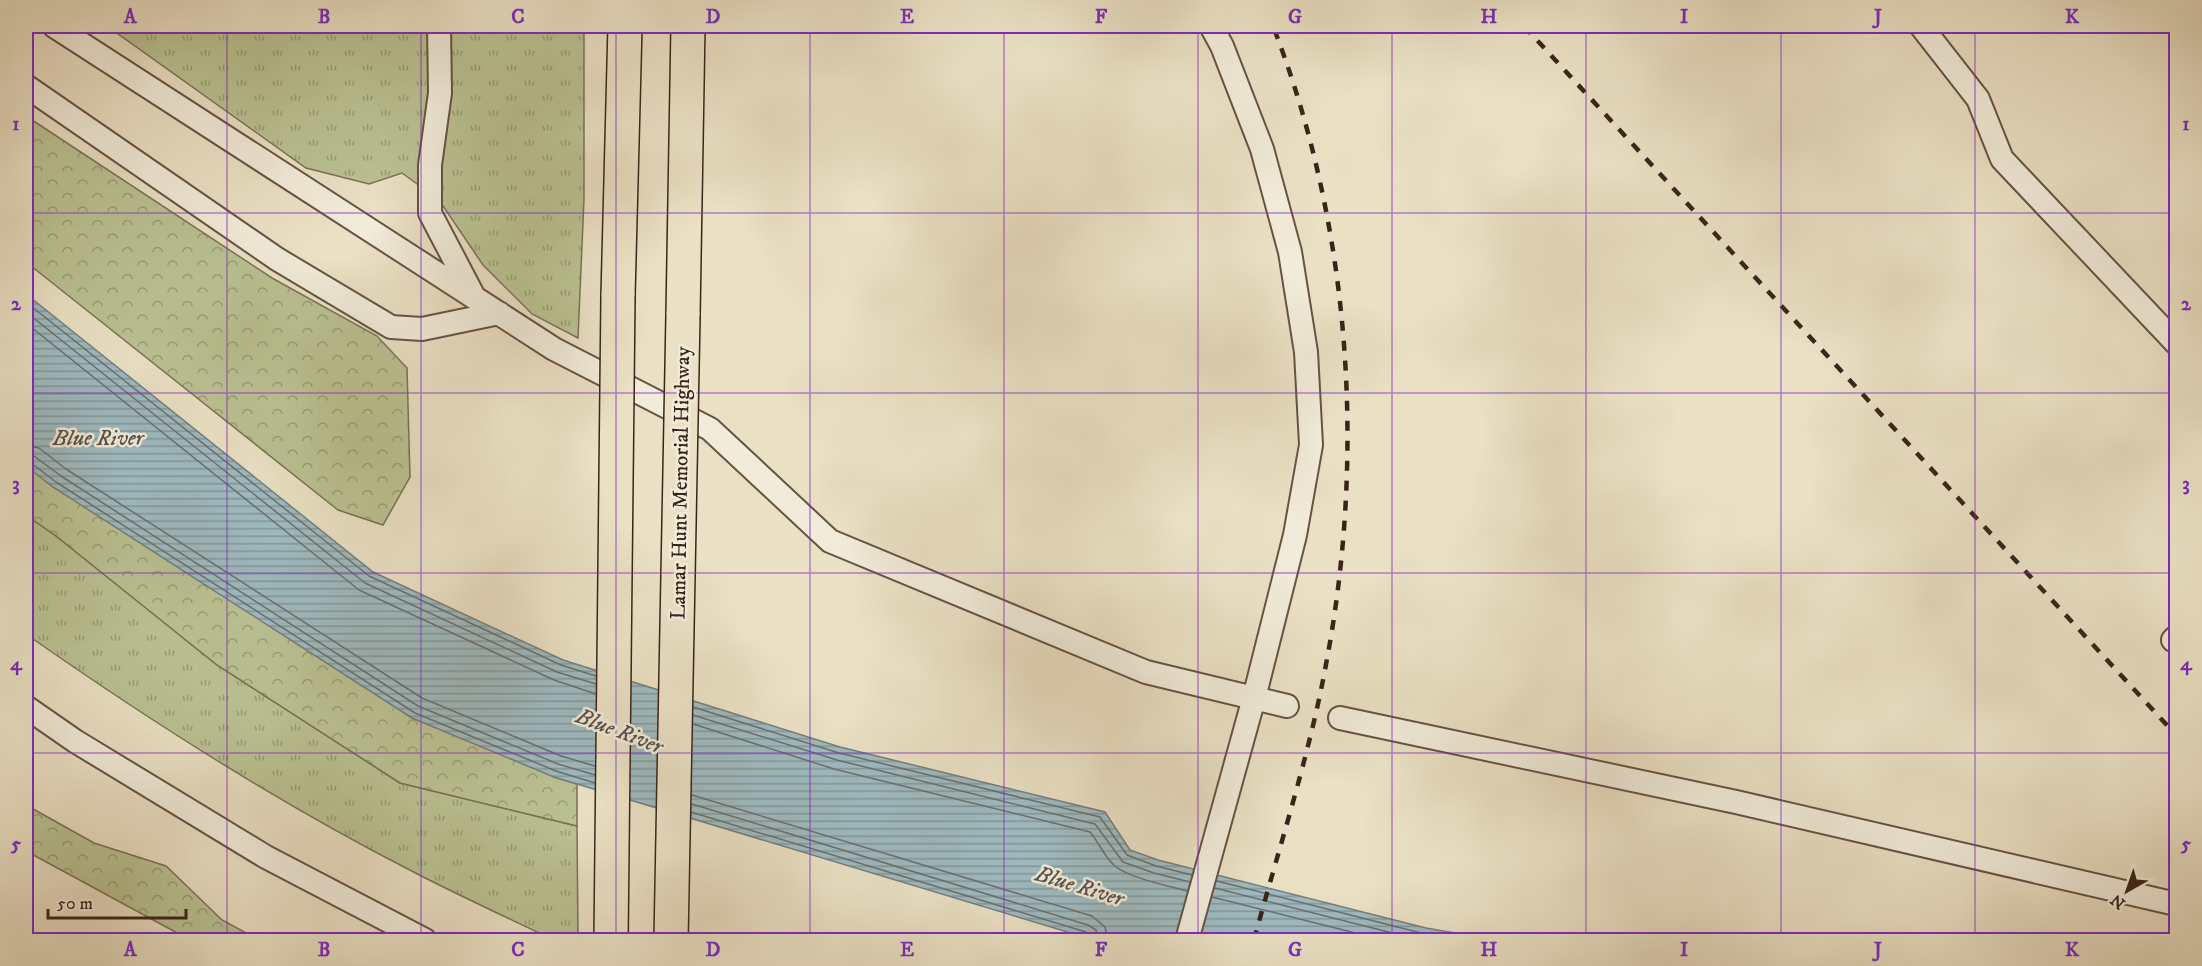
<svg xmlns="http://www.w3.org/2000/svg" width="2202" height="966" font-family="'IM FELL DW Pica',serif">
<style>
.grass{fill:url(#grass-tufts);stroke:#7a7256;stroke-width:1.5}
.forest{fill:url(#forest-crowns);stroke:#7a7256;stroke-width:1.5}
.water{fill:url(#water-rules);stroke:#767e7e;stroke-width:1.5}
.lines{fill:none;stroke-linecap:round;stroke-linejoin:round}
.shore{stroke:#6c6f6d;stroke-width:1.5}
.minor-casing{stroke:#665344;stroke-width:26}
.highway-casing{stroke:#3a241a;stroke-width:36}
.minor{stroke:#f1ebd9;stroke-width:22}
.highway{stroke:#eae0c4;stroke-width:33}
.rail{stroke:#3a241a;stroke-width:4.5;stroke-dasharray:10 10;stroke-linecap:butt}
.highway-bridge-casing{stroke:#3a241a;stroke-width:36;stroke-linecap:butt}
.highway-bridge{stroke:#eae0c4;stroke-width:33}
.grid{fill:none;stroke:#7b2cbf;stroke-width:1.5;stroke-opacity:0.55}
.labels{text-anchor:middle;stroke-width:5;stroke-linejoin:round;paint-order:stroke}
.street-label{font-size:21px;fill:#3a241a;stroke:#f1ebd9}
.water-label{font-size:22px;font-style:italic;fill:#58514c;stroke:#f1ebd9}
.neatline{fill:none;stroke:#7b2cbf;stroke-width:2}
.grid-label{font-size:20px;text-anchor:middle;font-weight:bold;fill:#7b2cbf}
</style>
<defs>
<pattern id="grass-tufts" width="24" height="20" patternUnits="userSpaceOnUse" patternTransform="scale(1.5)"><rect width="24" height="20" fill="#bac192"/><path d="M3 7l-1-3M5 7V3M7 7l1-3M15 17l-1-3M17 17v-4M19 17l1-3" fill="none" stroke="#989d76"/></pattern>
<pattern id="forest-crowns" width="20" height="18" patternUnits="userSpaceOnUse" patternTransform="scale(1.5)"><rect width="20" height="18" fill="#bac192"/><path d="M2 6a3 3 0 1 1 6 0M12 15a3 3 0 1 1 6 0" fill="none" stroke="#989d76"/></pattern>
<pattern id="water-rules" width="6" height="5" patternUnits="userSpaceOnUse" patternTransform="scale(1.5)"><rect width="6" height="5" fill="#9ebac0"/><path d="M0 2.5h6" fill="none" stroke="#82979b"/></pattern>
</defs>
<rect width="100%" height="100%" fill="#eae0c4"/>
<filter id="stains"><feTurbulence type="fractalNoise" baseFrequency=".00333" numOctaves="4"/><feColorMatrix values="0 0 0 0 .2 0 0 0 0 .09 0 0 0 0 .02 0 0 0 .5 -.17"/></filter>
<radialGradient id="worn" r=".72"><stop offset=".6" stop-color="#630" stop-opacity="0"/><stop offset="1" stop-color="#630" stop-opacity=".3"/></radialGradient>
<path class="grass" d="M107 26H584V199L578 338 532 314 483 265 439 200 402 173 369 184 306 168Z
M26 515 56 536 217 665 400 783 577 826 578 940H554C504 916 453 893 404 867 272 799 147 719 26 634Z"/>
<path class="forest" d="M26 116 272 278 377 336 407 368 410 477 383 525 338 510 26 262Z
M26 466 53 487 554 777 577 784V826L400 783 217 665 56 536 26 515Z
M26 805 94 843 166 866 222 920 259 940H190L26 851Z"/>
<path class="water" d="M26 294 373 572 563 660 840 747 1105 812 1130 850 1158 860 1426 928 1496 940H1094L554 777 412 718 53 487 26 466Z"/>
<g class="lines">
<path class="shore" d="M26 302 369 576 561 665 596 676
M26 312 365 583 557 672 596 684
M26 323 359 590 554 680 596 694
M26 445 39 448 66 469 422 698 561 756 595 766
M26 454 34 456 61 476 418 706 558 764 595 775
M26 462 31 463 56 482 415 713 556 771 595 783
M693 707 839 753 1100 817 1127 855 1156 866 1192 875
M693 715 837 760 1095 824 1123 862 1154 873 1190 882
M693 724 834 769 1090 832C1099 842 1104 857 1115 866 1129 878 1169 886 1187 891
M692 795 1092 916 1105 927 1108 940
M692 804 1088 925 1096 930 1099 940
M691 812 1086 932 1091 935V940
M1217 881 1425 934 1461 940
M1215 888 1420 940
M1212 897 1383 940"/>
<g class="minor-casing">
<path id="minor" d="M54 26 554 349 710 429 830 541 1146 672 1287 706
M439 26 440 93 430 165V213L473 295
M1921 26 1978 99 2002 159 2176 343
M26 86 277 259 391 327 422 329 499 313
M2173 640 2176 637
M26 707 75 741 266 857 425 940
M1340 718 1736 802 2176 904
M1187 940 1254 698 1295 535 1311 445 1306 352 1290 252 1262 149 1222 46 1211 26"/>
</g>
<g class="highway-casing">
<path id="highway" d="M618 296 625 26
M683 315 688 26"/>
</g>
<use href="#minor" class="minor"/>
<use href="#highway" class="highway"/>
<path class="rail" d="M1524 26 2176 735
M1254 940C1279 847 1310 754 1327 659 1366 450 1350 224 1273 26"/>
<g class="highway-bridge-casing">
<path id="highway-bridge" d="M611 940 618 296
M671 940 683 315"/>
</g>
<use href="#highway-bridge" class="highway-bridge"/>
</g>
<path class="grid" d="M227 26V940M421 26V940M616 26V940M810 26V940M1004 26V940M1198 26V940M1392 26V940M1586 26V940M1781 26V940M1975 26V940M26 213H2176M26 393H2176M26 573H2176M26 753H2176"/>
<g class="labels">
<g class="street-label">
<text transform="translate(680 483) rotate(-89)" y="7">Lamar Hunt Memorial Highway</text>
</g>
<g class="water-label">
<text x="98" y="445">Blue River</text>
<text transform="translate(620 730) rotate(21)" y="8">Blue River</text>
<text transform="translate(1080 885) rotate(17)" y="8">Blue River</text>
</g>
</g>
<rect width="2202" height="966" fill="none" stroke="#eae0c4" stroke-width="66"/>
<g transform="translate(2127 891) rotate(220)" stroke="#f1ebd9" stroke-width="4.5" paint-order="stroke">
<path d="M0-4.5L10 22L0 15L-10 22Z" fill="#3a241a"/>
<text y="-9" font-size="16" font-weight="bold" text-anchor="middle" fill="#3a241a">N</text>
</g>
<path d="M48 909v9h138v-9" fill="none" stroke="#3a241a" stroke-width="3"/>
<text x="57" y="909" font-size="18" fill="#3a241a" stroke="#f1ebd9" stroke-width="4.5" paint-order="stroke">50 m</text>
<rect x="33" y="33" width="2136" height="900" class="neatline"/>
<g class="grid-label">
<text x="130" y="23">A</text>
<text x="324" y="23">B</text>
<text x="518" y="23">C</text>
<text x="713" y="23">D</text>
<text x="907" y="23">E</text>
<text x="1101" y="23">F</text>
<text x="1295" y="23">G</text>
<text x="1489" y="23">H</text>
<text x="1684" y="23">I</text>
<text x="1878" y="23">J</text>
<text x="2072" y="23">K</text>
<text x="16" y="130">1</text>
<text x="2186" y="130">1</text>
<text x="16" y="310">2</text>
<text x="2186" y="310">2</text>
<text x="16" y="490">3</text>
<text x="2186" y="490">3</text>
<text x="16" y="670">4</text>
<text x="2186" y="670">4</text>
<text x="16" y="850">5</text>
<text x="2186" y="850">5</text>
<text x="130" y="956">A</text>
<text x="324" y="956">B</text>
<text x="518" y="956">C</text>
<text x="713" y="956">D</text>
<text x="907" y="956">E</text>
<text x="1101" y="956">F</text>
<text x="1295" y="956">G</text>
<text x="1489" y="956">H</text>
<text x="1684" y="956">I</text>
<text x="1878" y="956">J</text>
<text x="2072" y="956">K</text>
</g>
<rect width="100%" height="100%" filter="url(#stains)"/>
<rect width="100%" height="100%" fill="url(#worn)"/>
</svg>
